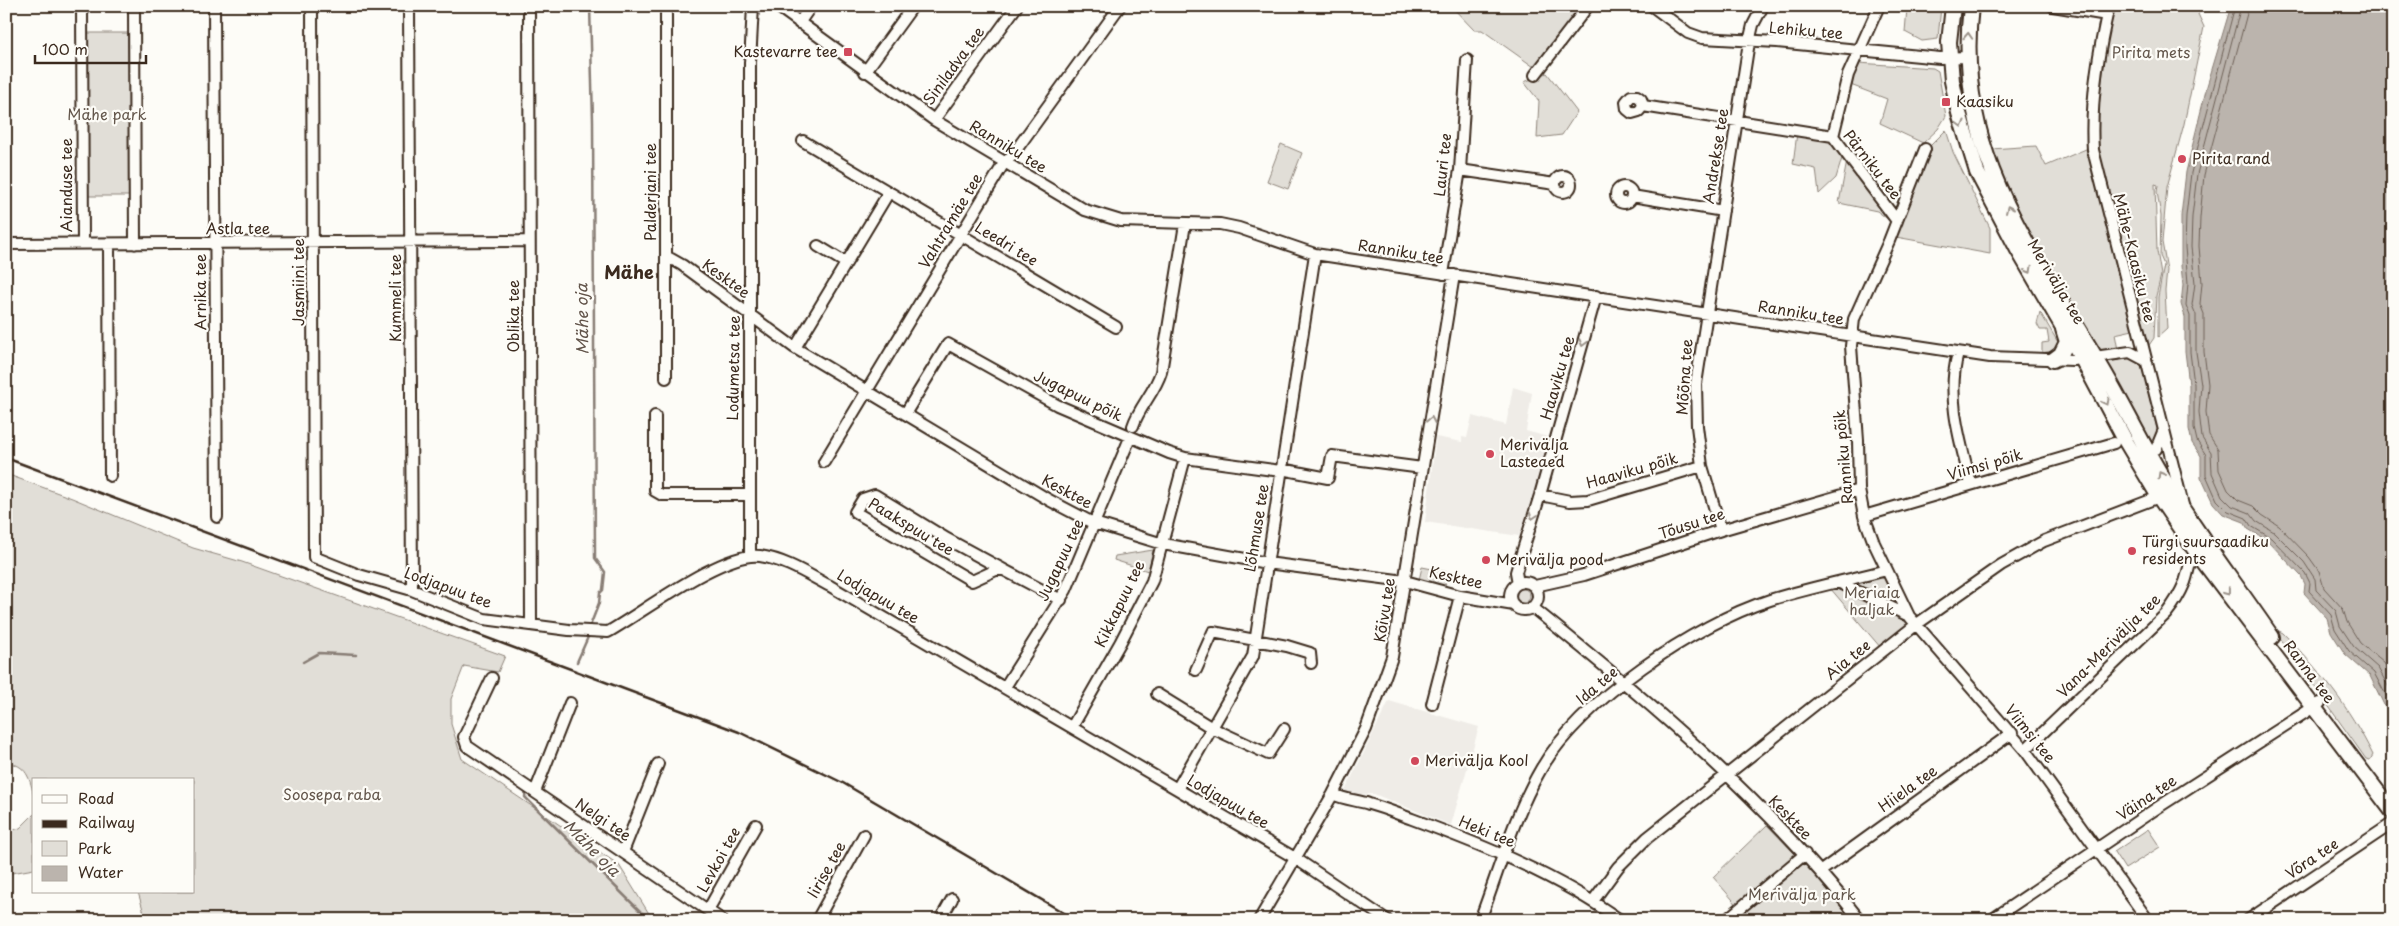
<svg xmlns="http://www.w3.org/2000/svg" width="2399" height="926" font-family="'Playpen Sans',sans-serif">
<style>
.built{fill:#efece7}
.green{fill:#e1ded7;stroke:#8e847a}
.water{fill:#bbb4ad;stroke:#887d74}
.lines{fill:none;stroke-linecap:round;stroke-linejoin:round}
.shore{stroke:#6e6157;stroke-width:1}
.stream{stroke:#887d74;stroke-width:2.5}
.minor-casing{stroke:#3b2a1e;stroke-width:14}
.major-casing{stroke:#3b2a1e;stroke-width:18}
.minor{stroke:#fdfcf7;stroke-width:10}
.major{stroke:#fdfcf7;stroke-width:14}
.rail{stroke:#3b2a1e;stroke-width:2.5}
.oneway{stroke:#9c938a}
.poi-dot{fill:#d1495b;stroke:#fdfcf7;stroke-width:2}
.labels{text-anchor:middle;stroke-width:4.5;stroke-linejoin:round;paint-order:stroke}
.street-label{font-size:15px;fill:#3b2a1e;stroke:#fdfcf7}
.poi-label{font-size:15px;fill:#3b2a1e;stroke:#fdfcf7;text-anchor:start}
.park-label{font-size:15px;fill:#64574c;stroke:#fdfcf7}
.water-label{font-size:16px;font-style:italic;fill:#615349;stroke:#fdfcf7}
.quarter-label{font-size:18px;font-weight:bold;fill:#3b2a1e;stroke:#fdfcf7}
</style>
<rect width="100%" height="100%" fill="#fdfcf7"/>
<filter id="ink" filterUnits="userSpaceOnUse"><feTurbulence type="fractalNoise" baseFrequency=".02" numOctaves="2"/><feDisplacementMap in="SourceGraphic" scale="10" xChannelSelector="R" yChannelSelector="G"/><feConvolveMatrix kernelMatrix="1 2 1 2 8 2 1 2 1" color-interpolation-filters="sRGB"/></filter>
<g filter="url(#ink)">
<path class="built" d="M1513 387 1532 393 1526 431 1552 438 1519 536 1425 522 1436 437 1462 442V437L1467 438 1472 416 1506 425Z
M1389 701 1479 727 1451 825 1374 794 1343 795Z"/>
<path class="green" d="M1451 6H1589L1534 67 1482 30H1474Z
M1900 6H1941L1938 39 1922 41 1905 32 1907 8Z
M2115 6H2206L2198 14 2204 27 2184 124 2167 187 2162 242 2167 270 2165 291 2167 329 2158 337V297L2164 265 2160 256 2161 216 2157 192 2158 185 2155 184 2157 251 2161 275 2156 296 2154 338 2147 348 2130 309 2133 330 2115 334 2118 350 2099 353 2051 274 2052 270 2023 219 1991 149 2036 146 2046 166 2093 146 2108 37Z
M86 33H128L129 196H86Z
M1858 63 1933 68 1938 71 1946 116 1938 129 1923 143 1880 123 1887 99 1848 84Z
M1547 73 1577 112 1562 135 1537 138 1539 101 1524 82Z
M1946 130 1953 152 1990 228V254L1896 237 1928 148Z
M1797 133C1818 137 1829 136 1843 155L1836 178 1819 194 1816 169 1793 164Z
M1281 144 1302 153 1288 189 1267 181Z
M1847 161 1889 215V220L1877 211 1839 203Z
M1368 254 1413 259 1410 264 1378 260V258L1368 256Z
M2040 312 2059 344 2057 350 2042 353V343L2049 342 2047 330H2040L2037 324Z
M2132 358 2137 360 2142 367 2159 437 2151 448 2106 362Z
M6 474 72 498 193 548 242 562 505 656 498 672 464 666 451 699V724L462 759 619 865 653 920H146L138 892H194V780H34V797C30 779 27 764 6 763Z
M1153 550 1148 571 1114 560 1115 556Z
M1422 567 1448 572 1445 586 1419 580Z
M1884 577 1909 624 1881 648 1830 588 1847 582Z
M1516 596a7 7 0 1 1 14 0a7 7 0 1 1-14 0Z
M2273 628 2283 633C2321 672 2348 705 2373 755L2370 760 2366 759Z
M34 814V869L6 874V832L20 828Z
M1767 825 1798 857 1739 907 1713 877Z
M2148 829 2160 847 2125 869 2114 852Z
M1805 861 1852 920H1734Z"/>
<path class="water" d="M2231 6H2393V714L2385 707 2370 676 2345 654 2331 632 2327 618 2304 593 2305 584 2301 576 2268 541 2248 529 2244 522 2223 514 2213 503 2201 477V456L2192 443 2189 429V385L2185 351V317L2181 304 2183 285 2181 266V216L2186 172 2207 86Z"/>
<g class="lines">
<path class="shore" d="M2235 6 2191 173 2186 216 2185 247 2188 283 2186 305 2190 316V352L2194 384V428L2197 441 2206 455V475L2217 500 2228 511 2246 518 2251 526 2271 538 2305 573 2310 583 2309 591 2331 615 2335 629 2349 651 2374 673 2393 708
M2241 6 2197 174 2192 217 2191 247 2195 283 2192 305 2196 315V352L2201 384 2199 412 2202 438 2211 452 2212 473 2222 496 2232 506 2250 513 2256 521 2274 532 2304 562 2315 579 2316 590 2336 611 2340 626 2354 647 2378 668 2393 695
M2249 6 2204 175 2200 218 2199 246 2202 283 2200 304 2204 314V352L2208 384 2206 412 2209 435 2218 449 2219 470 2228 490 2238 500 2253 506 2262 515 2279 526 2309 557 2319 571 2324 588 2343 609 2347 622 2360 643 2384 663 2393 678"/>
<path class="stream" d="M590 6 593 121 595 558 605 572 603 590 600 593 599 603 590 626
M303 662 319 653 356 655
M577 662 588 637
M526 790 525 797 531 803 649 920"/>
<g class="minor-casing">
<path id="minor" d="M82 6 83 244
M134 6 135 244
M214 6 217 517
M312 6 314 557 359 575 412 590 484 619 569 630 608 632C642 613 723 551 760 556 786 560 807 574 830 586L1295 858 1387 920
M409 6 412 590
M529 6 531 625
M666 6V378
M777 6 934 120 1085 210 1121 221 1220 224 1239 228 1315 254 1990 357 2073 360 2130 352 2145 360
M1652 6 1688 33 1702 38 1777 42 1940 58 1967 57
M2053 6 2107 15
M2109 6C2098 53 2090 102 2093 150L2183 505
M799 23 811 6
M865 72 913 6
M1535 75 1588 6
M1643 106 1639 111 1632 113 1627 109 1626 102 1631 96H1637L1641 99 1643 106 1833 136 1897 221
M934 120 1017 6
M1833 136 1848 75 1879 6
M803 141 1116 327
M1925 149 1889 241 1854 319 1851 346 1858 440 1859 490 1864 516 1874 543 1909 616 2025 750 2148 920
M1460 170 1555 184
M1555 184a8 8 0 1 1 16 0a8 8 0 1 1-16 0Z
M1616 195a8 8 0 1 1 16 0a8 8 0 1 1-16 0Z
M1632 196 1723 211
M6 244 529 241
M109 244 110 476
M818 246 846 263
M666 256 682 265 795 348 1049 500 1091 522 1163 544 1267 563 1405 581 1460 596 1514 605
M1443 274 1460 170 1467 60
M795 348 889 192
M1958 353C1946 397 1960 441 1971 484
M905 414 948 344 1057 405 1169 453 1185 458 1281 471
M655 416V491L662 495H749
M1133 426C1139 407 1155 392 1161 372L1185 224
M2142 451 2148 452 2156 449 2163 432
M824 462 1004 163 1011 157 1120 6
M1281 469 1328 478 1332 456 1422 468
M1540 495 1570 501 1588 500 1702 466
M1864 516 2114 443
M1721 530 1702 466 1697 426 1696 384 1749 42 1753 25 1763 6
M750 556V63L753 6
M1004 570 947 539 875 495 863 499 855 512 972 581 996 570H1004L1061 600
M1838 582 1909 616
M1510 596a14 14 0 1 1 28 0a14 14 0 1 1-28 0Z
M1518 583 1516 572 1540 495 1596 296
M1535 586 1584 575 1721 530 1859 490
M1532 607C1650 702 1766 800 1860 920
M1196 670 1213 632 1287 646 1310 653 1311 663
M492 678 464 737 467 746 722 920
M1005 687 1066 590 1130 438
M1157 694 1212 728 1268 754 1284 729
M1432 704 1460 596
M1072 727 1120 643 1152 581 1185 458
M2025 750 2166 614C2174 604 2180 594 2185 582 2189 571 2188 562 2197 553
M1177 789 1253 656 1315 254
M535 792 570 703
M1333 794C1345 800 1357 800 1369 804 1384 808 1398 814 1412 819 1485 846 1557 875 1620 920
M623 852 658 764
M1821 871 2012 733
M1593 901 1618 867 1647 838 1917 624 2001 565 2044 541 2159 497
M708 910 756 825
M817 920 864 835
M940 920 952 899
M1259 920 1333 794 1366 729 1392 657 1454 275
M1480 920C1499 870 1514 815 1541 769 1581 700 1695 624 1770 600 1808 588 1848 580 1887 570
M1726 920 1805 854
M1991 920 2157 808 2320 703
M2248 920 2393 823"/>
</g>
<g class="major-casing">
<path id="major" d="M1953 6 1949 42 1952 81 1959 113 1977 172 2018 250 2061 324 2073 342 2125 440 2159 497 2197 553 2393 812
M1971 6C1953 154 2033 250 2103 370 2126 409 2145 450 2169 488 2201 539 2238 587 2272 637
M2053 360 2061 354 2067 342 2063 329"/>
</g>
<use href="#minor" class="minor"/>
<use href="#major" class="major"/>
<path class="rail" d="M6 458 739 732 843 783 1076 920"/>
</g>
<defs><path id="oneway-chevron" d="M-2-3.5L2.5 0L-2 3.5" fill="none" stroke-width="1.6" stroke-linecap="round" stroke-linejoin="round" transform="scale(1.25)"/></defs>
<g class="oneway">
<use href="#oneway-chevron" transform="translate(1968 36) rotate(-87)"/>
<use href="#oneway-chevron" transform="translate(1961 124) rotate(75)"/>
<use href="#oneway-chevron" transform="translate(2009 209) rotate(-114)"/>
<use href="#oneway-chevron" transform="translate(2029 270) rotate(60)"/>
<use href="#oneway-chevron" transform="translate(1583 343) rotate(106)"/>
<use href="#oneway-chevron" transform="translate(2106 402) rotate(62)"/>
<use href="#oneway-chevron" transform="translate(1431 420) rotate(-79)"/>
<use href="#oneway-chevron" transform="translate(2161 475) rotate(-120)"/>
<use href="#oneway-chevron" transform="translate(1533 516) rotate(108)"/>
<use href="#oneway-chevron" transform="translate(2227 592) rotate(52)"/>
</g>
</g>
<g class="poi-dot">
<rect x="843" y="47" width="10" height="10" rx="2.5"/>
<rect x="1941" y="97" width="10" height="10" rx="2.5"/>
<circle cx="2182" cy="159" r="5"/>
<circle cx="1490" cy="454" r="5"/>
<circle cx="2132" cy="551" r="5"/>
<circle cx="1486" cy="560" r="5"/>
<circle cx="1415" cy="761" r="5"/>
</g>
<g class="labels">
<g class="street-label">
<text transform="translate(1806 31) rotate(5)" y="5">Lehiku tee</text>
<text transform="translate(954 66) rotate(-54)" y="5">Siniladva tee</text>
<text transform="translate(1008 147) rotate(31)" y="5">Ranniku tee</text>
<text transform="translate(1716 156) rotate(-81)" y="5">Andrekse tee</text>
<text transform="translate(1443 165) rotate(-84)" y="5">Lauri tee</text>
<text transform="translate(1872 165) rotate(52)" y="5">Pärniku tee</text>
<text transform="translate(67 185) rotate(-90)" y="5">Aianduse tee</text>
<text transform="translate(651 192) rotate(-90)" y="5">Palderjani tee</text>
<text transform="translate(951 221) rotate(-59)" y="5">Vahtramäe tee</text>
<text x="238" y="234">Astla tee</text>
<text transform="translate(1006 244) rotate(31)" y="5">Leedri tee</text>
<text transform="translate(1401 252) rotate(9)" y="5">Ranniku tee</text>
<text transform="translate(2134 258) rotate(76)" y="5">Mähe-Kaasiku tee</text>
<text transform="translate(726 279) rotate(36)" y="5">Kesktee</text>
<text transform="translate(299 282) rotate(-90)" y="5">Jasmiini tee</text>
<text transform="translate(2056 282) rotate(59)" y="5">Merivälja tee</text>
<text transform="translate(201 292) rotate(-90)" y="5">Arnika tee</text>
<text transform="translate(396 298) rotate(-90)" y="5">Kummeli tee</text>
<text transform="translate(1801 313) rotate(9)" y="5">Ranniku tee</text>
<text transform="translate(514 316) rotate(-90)" y="5">Oblika tee</text>
<text transform="translate(734 368) rotate(-89)" y="5">Lodumetsa tee</text>
<text transform="translate(1685 377) rotate(-86)" y="5">Mõõna tee</text>
<text transform="translate(1558 378) rotate(-74)" y="5">Haaviku tee</text>
<text transform="translate(1078 396) rotate(26)" y="5">Jugapuu põik</text>
<text transform="translate(1844 457) rotate(-95)" y="5">Ranniku põik</text>
<text transform="translate(1985 465) rotate(-16)" y="5">Viimsi põik</text>
<text transform="translate(1632 471) rotate(-16)" y="5">Haaviku põik</text>
<text transform="translate(1067 492) rotate(28)" y="5">Kesktee</text>
<text transform="translate(1692 524) rotate(-18)" y="5">Tõusu tee</text>
<text transform="translate(911 527) rotate(31)" y="5">Paakspuu tee</text>
<text transform="translate(1257 528) rotate(-81)" y="5">Lõhmuse tee</text>
<text transform="translate(1061 560) rotate(-65)" y="5">Jugapuu tee</text>
<text transform="translate(1456 578) rotate(13)" y="5">Kesktee</text>
<text transform="translate(448 588) rotate(20)" y="5">Lodjapuu tee</text>
<text transform="translate(878 597) rotate(30)" y="5">Lodjapuu tee</text>
<text transform="translate(1120 604) rotate(-64)" y="5">Kikkapuu tee</text>
<text transform="translate(1385 610) rotate(-81)" y="5">Kõivu tee</text>
<text transform="translate(2109 646) rotate(-45)" y="5">Vana-Merivälja tee</text>
<text transform="translate(1848 660) rotate(-39)" y="5">Aia tee</text>
<text transform="translate(2309 672) rotate(53)" y="5">Ranna tee</text>
<text transform="translate(1597 686) rotate(-41)" y="5">Ida tee</text>
<text transform="translate(2030 734) rotate(51)" y="5">Viimsi tee</text>
<text transform="translate(1908 789) rotate(-36)" y="5">Hiiela tee</text>
<text transform="translate(2147 798) rotate(-34)" y="5">Väina tee</text>
<text transform="translate(1228 802) rotate(30)" y="5">Lodjapuu tee</text>
<text transform="translate(1790 818) rotate(46)" y="5">Kesktee</text>
<text transform="translate(603 820) rotate(34)" y="5">Nelgi tee</text>
<text transform="translate(1487 832) rotate(22)" y="5">Heki tee</text>
<text transform="translate(2312 859) rotate(-34)" y="5">Võra tee</text>
<text transform="translate(719 860) rotate(-61)" y="5">Levkoi tee</text>
<text transform="translate(827 870) rotate(-61)" y="5">Iirise tee</text>
</g>
<g class="poi-label">
<text x="838" y="57" text-anchor="end">Kastevarre tee</text>
<text x="1956" y="107">Kaasiku</text>
<text x="2192" y="164">Pirita rand</text>
<text x="1500" y="450">Merivälja<tspan x="1500" dy="17">Lasteaed</tspan></text>
<text x="2142" y="547">Türgi suursaadiku<tspan x="2142" dy="17">residents</tspan></text>
<text x="1496" y="565">Merivälja pood</text>
<text x="1425" y="766">Merivälja Kool</text>
</g>
<g class="park-label">
<text x="2151" y="58">Pirita mets</text>
<text x="107" y="120">Mähe park</text>
<text x="1872" y="598">Meriaia<tspan x="1872" dy="17">haljak</tspan></text>
<text x="332" y="800">Soosepa raba</text>
<text x="1802" y="900">Merivälja park</text>
</g>
<g class="water-label">
<text transform="translate(582 319) rotate(-91)" y="6">Mähe oja</text>
<text transform="translate(592 848) rotate(45)" y="6">Mähe oja</text>
</g>
<g class="quarter-label">
<text x="629" y="279">Mähe</text>
</g>
</g>
<rect width="2399" height="926" fill="none" stroke="#fdfcf7" stroke-width="25"/>
<rect x="12" y="12" width="2374" height="901" fill="none" stroke="#3b2a1e" stroke-width="2" filter="url(#ink)"/>
<rect x="32" y="778" width="162" height="115" fill="#fdfcf7" stroke="#afa8a0"/>
<rect x="42" y="795" width="25" height="8" fill="#fdfcf7" stroke="#afa8a0"/>
<text x="78" y="804" font-size="15" fill="#3b2a1e">Road</text>
<rect x="42" y="820" width="25" height="8" fill="#3b2a1e" stroke="#afa8a0"/>
<text x="78" y="828" font-size="15" fill="#3b2a1e">Railway</text>
<rect x="42" y="841" width="25" height="15" fill="#e1ded7" stroke="#afa8a0"/>
<text x="78" y="854" font-size="15" fill="#3b2a1e">Park</text>
<rect x="42" y="866" width="25" height="15" fill="#bbb4ad" stroke="#afa8a0"/>
<text x="78" y="878" font-size="15" fill="#3b2a1e">Water</text>
<path d="M35 55v8h111v-8" fill="none" stroke="#3b2a1e" stroke-width="2.5"/>
<text x="42" y="55" font-size="15" fill="#3b2a1e" stroke="#fdfcf7" stroke-width="4" paint-order="stroke">100 m</text>
</svg>
